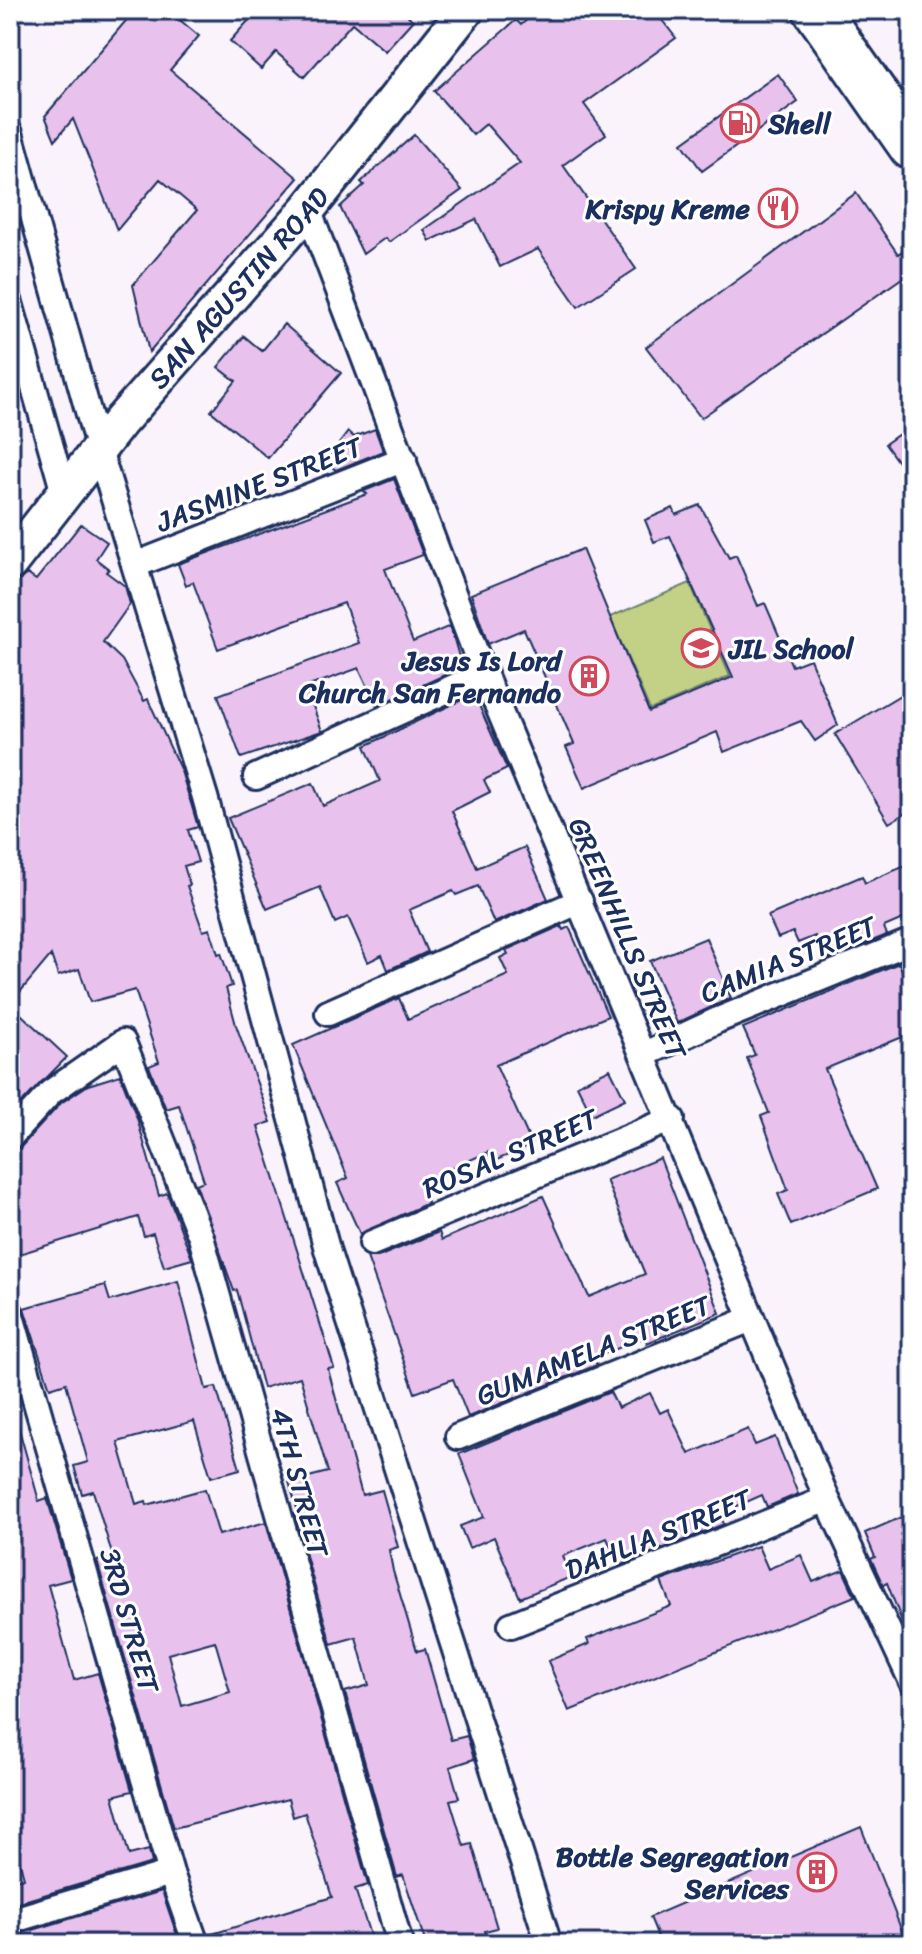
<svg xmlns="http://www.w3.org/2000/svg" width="922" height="1954" font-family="Sriracha,sans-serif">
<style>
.green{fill:#c2d185;stroke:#6e8072;stroke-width:2}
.building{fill:#e8c2ec;stroke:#1b2f5e;stroke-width:2;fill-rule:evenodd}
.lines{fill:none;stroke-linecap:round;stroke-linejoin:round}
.street-casing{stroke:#1b2f5e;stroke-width:30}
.secondary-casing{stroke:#1b2f5e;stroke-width:40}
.highway-casing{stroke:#1b2f5e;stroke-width:50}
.street{stroke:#fff;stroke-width:24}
.secondary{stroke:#fff;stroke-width:34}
.highway{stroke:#fff;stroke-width:44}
.labels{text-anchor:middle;stroke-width:6;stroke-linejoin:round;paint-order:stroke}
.poi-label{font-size:28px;font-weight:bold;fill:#1b2f5e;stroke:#fff;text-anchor:end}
.street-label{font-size:28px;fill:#1b2f5e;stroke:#fff}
</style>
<rect width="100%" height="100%" fill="#faf3fb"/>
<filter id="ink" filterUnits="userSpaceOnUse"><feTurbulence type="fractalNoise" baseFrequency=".0125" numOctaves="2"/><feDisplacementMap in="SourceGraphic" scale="16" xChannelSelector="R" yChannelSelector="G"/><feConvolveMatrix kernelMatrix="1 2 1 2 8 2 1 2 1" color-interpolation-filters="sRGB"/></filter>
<g filter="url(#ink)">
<path class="green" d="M690 583 730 676 650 710 610 617Z"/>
<path class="building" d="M135 10H168L199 36 170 70 298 178 149 352 133 285 197 210 160 179 117 230 73 119 55 140 45 116Z
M258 10H401L413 20 385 51 352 23 304 77 276 52 261 69 230 41Z
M538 10H654L676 38 584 104 606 134 563 165 636 269 578 307 538 249 500 267 476 219 430 241 424 230 520 163 486 124 473 135 434 91 516 20 521 25Z
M778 74 798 102 702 171 682 143Z
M414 135 462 190 389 242 385 238 363 254 340 207 364 185 361 182Z
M856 193 898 254 912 244V271L701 418 646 347Z
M284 324 341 373 268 458 211 411 236 381 218 367 244 336 262 351Z
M912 425V452L898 462 885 444Z
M375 429 383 451 336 470 325 462 348 432 354 437Z
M394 479 423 555 385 569 413 642 450 626 462 667 377 706 359 668 306 687 322 731 241 758 218 695 359 643 344 603 218 649 193 582 186 585 178 564 367 494 364 491Z
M700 505 729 558 736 555 758 606 765 603 792 666 810 659 838 725 815 741 801 721 724 752 717 732 584 788 566 747 574 744 524 629 488 644 471 594 582 549 649 712 733 677 670 536 654 542 645 520 673 508 676 515Z
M81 524 107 542 96 559 109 569 106 572 125 586 130 604 103 642 122 660 144 701 148 699 181 771 193 810 198 827 188 830 198 862 184 866 190 885 187 886 203 931 210 929 218 954 221 953 232 986 226 988 236 1025 271 1122 258 1126 334 1368 328 1369 362 1495 382 1490 398 1547 389 1550 393 1571 417 1651 425 1649 451 1740 467 1736 474 1759 450 1767 459 1798 450 1800 464 1846 472 1844 497 1928 485 1931 489 1944H426L403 1875 397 1877 345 1692 369 1685 356 1637 331 1644 294 1513 298 1512 289 1482 328 1472 300 1377 263 1388 237 1290 234 1291 196 1184 204 1181 179 1105 166 1109 149 1066 159 1062 135 990 90 1002 79 969 58 976 51 955 10 1004V588L27 574 36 580Z
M912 688V809L889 823 835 734Z
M474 694 507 769 484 780 490 792 452 811 477 868 525 847 548 899 494 923 478 886 456 895 453 891 409 910 427 952 388 970 382 955 368 962 348 917 335 923 320 887 267 909 228 818 313 783 323 806 380 781 365 746Z
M912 863V915L884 927 887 935 825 960 815 936 798 943 793 932 778 938 768 916 862 876 865 883Z
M561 926 563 930 569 927 608 1016 496 1065 532 1145 492 1162 488 1152 423 1181 428 1203 360 1234 337 1183 348 1178 293 1045 399 998 408 1019 508 975 500 958 508 954 506 950Z
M706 938 731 998 677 1023 650 961Z
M899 963 904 975 912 971V1033L825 1069 877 1189 791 1225 778 1194 788 1190 761 1116 769 1113 747 1058 755 1055 743 1028Z
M10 1004 67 1057 10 1115Z
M610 1069 625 1099 592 1115 577 1085Z
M120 1075 137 1118 159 1196 167 1193 192 1259 164 1267 153 1233 144 1236 138 1217 16 1255 10 1235V1152L21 1147 61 1103 88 1085Z
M660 1158 720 1313 647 1343 645 1337 594 1358 597 1365 468 1417 453 1379 415 1393 367 1257H378L439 1232 442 1240 543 1196 589 1297 645 1274 606 1180Z
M178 1281 206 1389 216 1387 240 1469 211 1477 194 1421 118 1442 136 1504 146 1501 147 1505 205 1489 219 1535 266 1522 368 1885 355 1889 373 1944H295L293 1937 268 1944H211L209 1935 332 1897 305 1813 293 1817 288 1799 174 1828 97 1561 113 1557 93 1491 82 1494 74 1466 88 1462 66 1383 50 1388 24 1308 105 1285 110 1301ZM215 1641 230 1692 182 1706 168 1654Z
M610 1392 618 1408 650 1393 660 1413 668 1409 689 1454 748 1429 755 1445 775 1437 798 1494 767 1507 762 1495 719 1514 724 1524 619 1566 607 1538 563 1556 571 1577 520 1598 494 1537 469 1548 460 1526 484 1517 459 1454Z
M17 1422 39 1501 47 1498 71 1579 48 1585 74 1680 98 1673 132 1791 113 1796 129 1855 149 1850 152 1863 10 1905V1881L24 1878 10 1826V1423Z
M904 1516 912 1535 910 1642 887 1583 883 1585 871 1559 875 1557 865 1533Z
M758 1546 768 1569 801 1555 813 1582 843 1570 855 1596 569 1711 548 1661 589 1644 587 1639 671 1606 661 1581Z
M861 1827 907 1944H661L650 1917Z
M162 1891 180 1944H26L23 1933Z"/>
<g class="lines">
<g class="street-casing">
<path id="street" d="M10 133 99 450 205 797 328 1253 549 1944
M308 209 478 659 827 1499 912 1682
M10 303 64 493
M135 565 404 459
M256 777 485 673
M328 1013 580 901
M645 1054 718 1020 912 941
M10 1137 51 1092 123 1042 201 1237 400 1944
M372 1243 672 1119
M10 1312 171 1873 196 1944
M458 1437 751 1319
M511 1625 827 1499
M10 1921 171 1873"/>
</g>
<g class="secondary-casing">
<g id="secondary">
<path id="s1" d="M10 563 120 422 308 209 466 10"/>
</g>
</g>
<g class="highway-casing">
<path id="highway" d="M816 10 912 147"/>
</g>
<use href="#street" class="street"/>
<use href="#secondary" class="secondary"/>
<use href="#highway" class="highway"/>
</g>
</g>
<defs>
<g id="fuel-ring" transform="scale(2)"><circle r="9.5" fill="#fff" stroke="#d1495b" stroke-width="1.5"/><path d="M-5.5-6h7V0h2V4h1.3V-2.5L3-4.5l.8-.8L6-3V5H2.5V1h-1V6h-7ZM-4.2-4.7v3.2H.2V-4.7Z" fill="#d1495b"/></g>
<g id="restaurant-ring" transform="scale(2)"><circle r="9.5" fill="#fff" stroke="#d1495b" stroke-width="1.5"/><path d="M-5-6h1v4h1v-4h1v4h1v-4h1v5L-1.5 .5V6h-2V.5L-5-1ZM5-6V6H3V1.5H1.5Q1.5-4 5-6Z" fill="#d1495b"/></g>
<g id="school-ring" transform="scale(2)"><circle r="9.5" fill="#fff" stroke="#d1495b" stroke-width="1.5"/><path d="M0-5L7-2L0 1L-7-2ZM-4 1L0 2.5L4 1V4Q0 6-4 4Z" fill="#d1495b"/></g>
<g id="building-ring" transform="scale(2)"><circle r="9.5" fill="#fff" stroke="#d1495b" stroke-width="1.5"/><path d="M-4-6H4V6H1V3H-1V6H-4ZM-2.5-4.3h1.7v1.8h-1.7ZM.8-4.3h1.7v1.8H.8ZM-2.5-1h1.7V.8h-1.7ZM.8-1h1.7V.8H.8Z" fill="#d1495b"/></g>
</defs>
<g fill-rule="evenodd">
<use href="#fuel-ring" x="740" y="123"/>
<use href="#restaurant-ring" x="778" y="208"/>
<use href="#school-ring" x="701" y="648"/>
<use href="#building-ring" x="589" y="676"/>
<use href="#building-ring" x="817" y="1872"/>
</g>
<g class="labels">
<g class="poi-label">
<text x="768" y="133" text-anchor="start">Shell</text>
<text x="750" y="218">Krispy Kreme</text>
<text x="729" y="658" text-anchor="start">JIL School</text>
<text x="561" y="670">Jesus Is Lord<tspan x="561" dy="32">Church San Fernando</tspan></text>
<text x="789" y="1866">Bottle Segregation<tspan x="789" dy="32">Services</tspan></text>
</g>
<g class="street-label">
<text dy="10" stroke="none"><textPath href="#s1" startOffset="358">SAN AGUSTIN ROAD</textPath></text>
<text transform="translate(259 484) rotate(-21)" y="10">JASMINE STREET</text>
<text transform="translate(628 938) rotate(67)" y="10">GREENHILLS STREET</text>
<text transform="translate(788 959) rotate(-22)" y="10">CAMIA STREET</text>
<text transform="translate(510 1153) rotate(-23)" y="10">ROSAL STREET</text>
<text transform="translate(593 1350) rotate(-22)" y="10">GUMAMELA STREET</text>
<text transform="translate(300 1482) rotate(75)" y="10">4TH STREET</text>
<text transform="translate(658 1534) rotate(-22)" y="10">DAHLIA STREET</text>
<text transform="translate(130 1620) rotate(74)" y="10">3RD STREET</text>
</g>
</g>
<rect width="922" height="1954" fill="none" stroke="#fff" stroke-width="40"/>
<rect x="20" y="20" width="882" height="1914" fill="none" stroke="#1b2f5e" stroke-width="3" filter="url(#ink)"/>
</svg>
